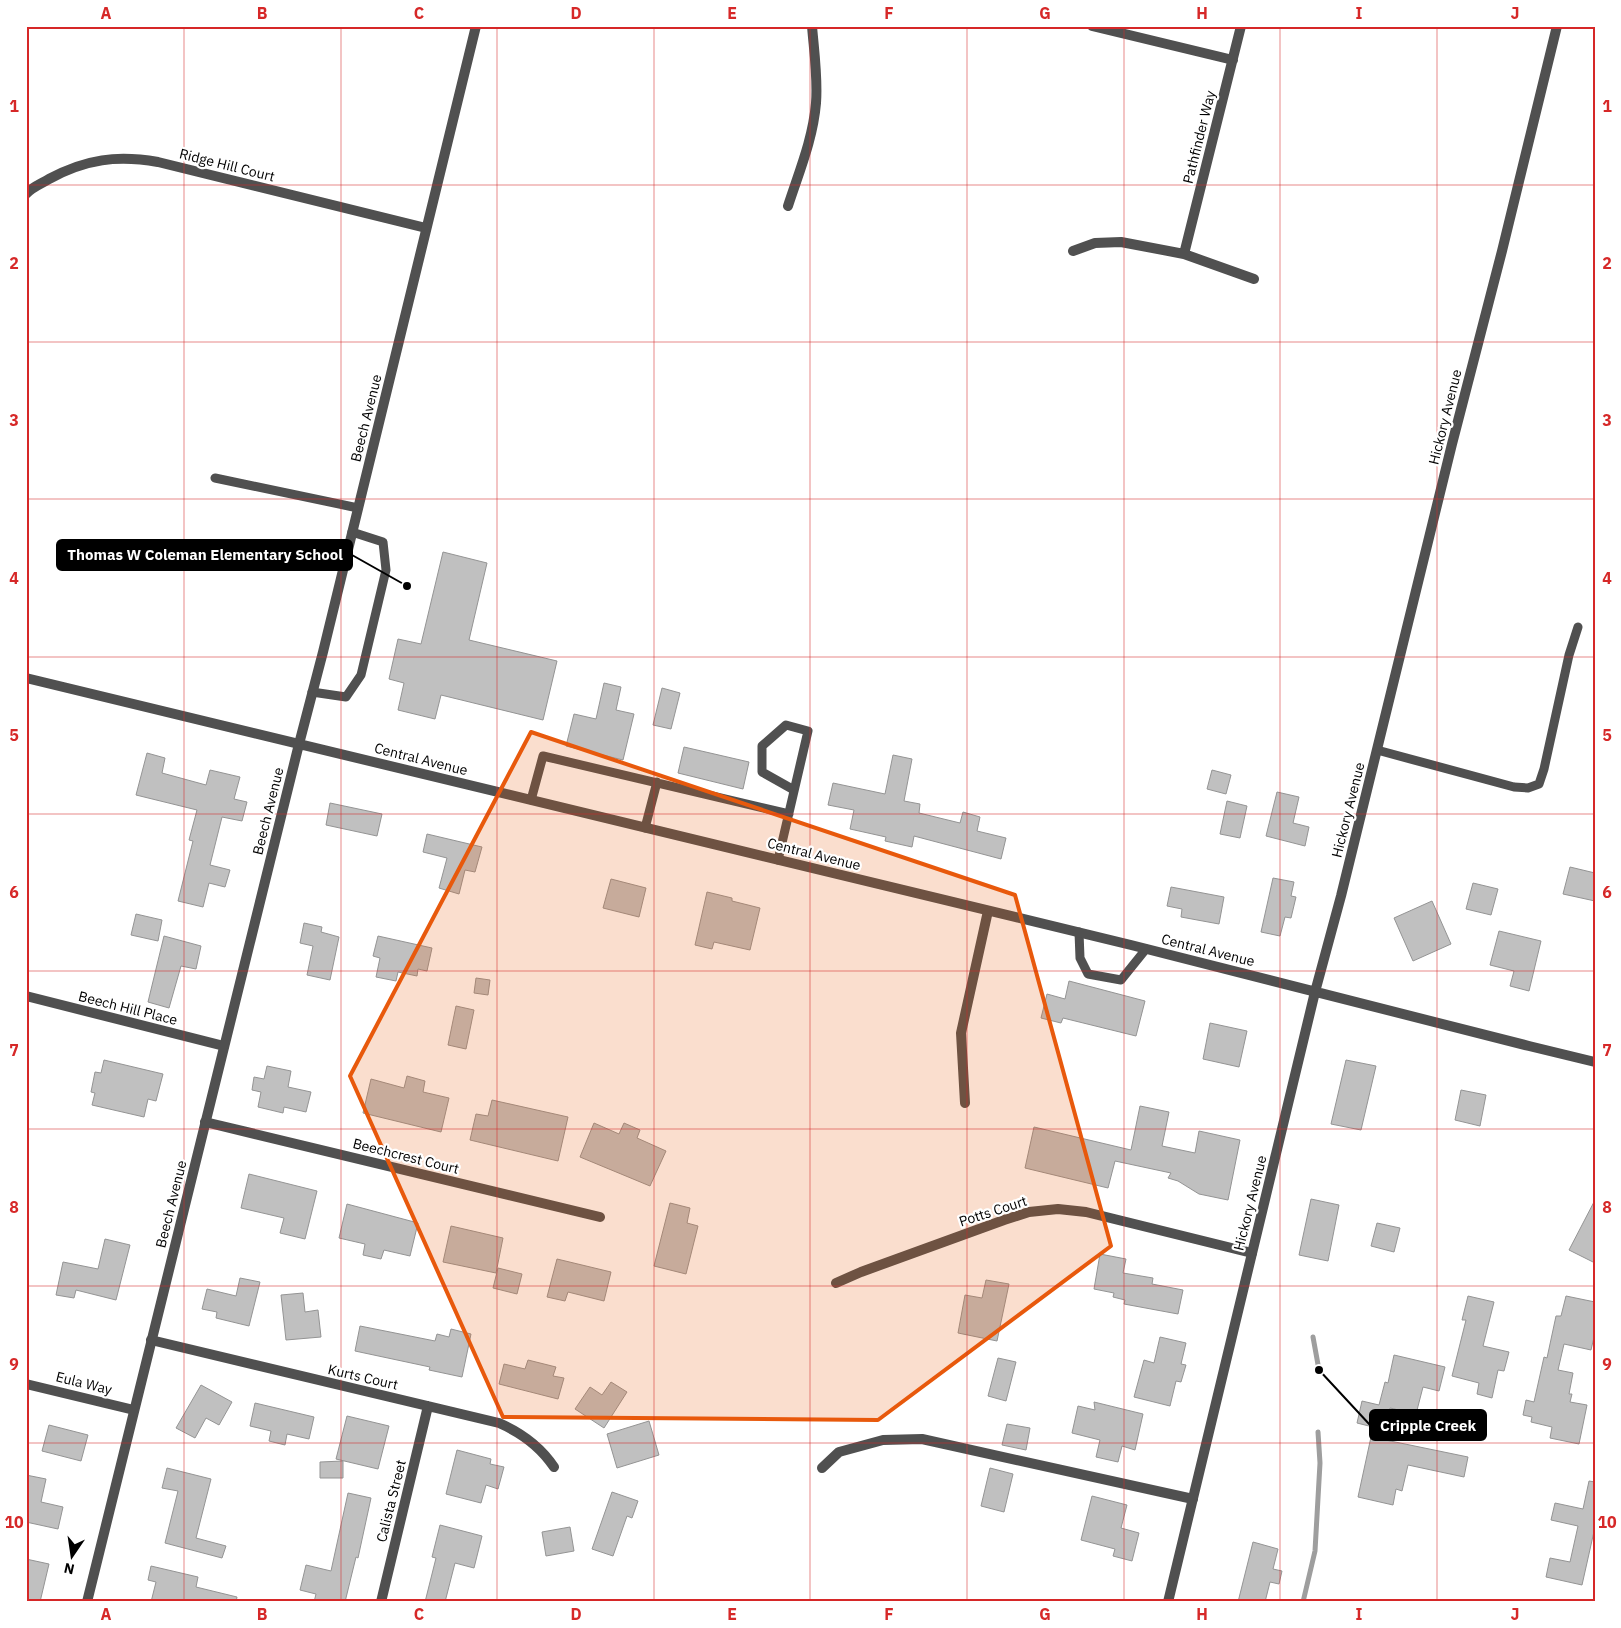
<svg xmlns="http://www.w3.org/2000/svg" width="1621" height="1628" font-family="'IBM Plex Sans',sans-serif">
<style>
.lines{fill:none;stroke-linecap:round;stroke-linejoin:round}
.stream{stroke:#9e9e9e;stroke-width:5}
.building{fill:#c0c0c0;stroke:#949494}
.service{stroke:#505050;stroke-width:9}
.minor{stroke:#505050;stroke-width:10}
.tertiary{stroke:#505050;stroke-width:10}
.marked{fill:#e8590c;fill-opacity:0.2;stroke:#e8590c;stroke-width:4;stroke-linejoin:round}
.grid{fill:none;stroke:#d62828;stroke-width:1;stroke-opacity:0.55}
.labels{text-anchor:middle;stroke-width:4.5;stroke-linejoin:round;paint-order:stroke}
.street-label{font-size:14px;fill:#000;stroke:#fff}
.leader{fill:none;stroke:#000;stroke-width:2}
.callout-dot{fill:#000;stroke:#fff;stroke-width:2}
.callout{fill:#000;stroke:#000;stroke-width:2}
.callout-label{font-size:15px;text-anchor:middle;font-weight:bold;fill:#fff}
.neatline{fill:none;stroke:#d62828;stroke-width:2}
.grid-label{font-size:16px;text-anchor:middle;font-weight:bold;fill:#d62828}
</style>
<rect width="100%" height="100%" fill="#fff"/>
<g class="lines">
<path class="stream" d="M1313 1337 1319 1370
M1303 1602 1315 1551 1320 1463 1318 1432"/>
</g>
<path class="building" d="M443 552 487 563 469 640 557 661 543 720 441 695 435 719 398 710 404 683 389 679 398 639 421 644Z
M604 683 621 687 616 710 634 714 623 760 566 746 574 714 596 719Z
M662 688 680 693 671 729 653 725Z
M684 747 749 762 743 789 678 773Z
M147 753 165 758 162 773 206 785 210 770 240 777 234 799 247 802 242 821 222 817 210 865 230 870 225 887 209 883 203 907 178 901 193 841 189 840 197 810 136 795Z
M893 755 912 759 904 801 920 804 919 813 960 823 963 812 980 817 977 831 1006 838 1001 859 914 836 912 847 885 841 886 837 850 829 854 810 828 805 833 783 885 794Z
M1212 770 1231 775 1226 794 1207 789Z
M1277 792 1299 797 1293 823 1309 827 1305 846 1266 836Z
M1227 801 1247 806 1240 838 1220 834Z
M330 803 382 814 377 836 326 825Z
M427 834 482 847 475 872 465 870 459 894 439 888 447 858 423 852Z
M1570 867 1595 873V901L1563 894Z
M1273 878 1294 882 1291 896 1296 897 1291 918 1285 917 1280 936 1261 932Z
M611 879 646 888 639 917 603 908Z
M1473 883 1498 889 1491 915 1466 909Z
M1171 887 1224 897 1219 924 1181 917 1182 909 1167 906Z
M707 892 732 898V901L760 908 750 950 714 942 712 949 695 945Z
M1432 901 1451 944 1413 961 1394 918Z
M136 914 162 920 158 941 131 935Z
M304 923 322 927 321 932 339 937 330 980 307 975 313 946 300 943Z
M1499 931 1541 941 1529 991 1510 986 1514 971 1490 965Z
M164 936 201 946 196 969 181 966 169 1008 148 1002Z
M378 936 432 948 427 971 418 969 417 976 398 972 396 981 376 977 380 958 373 956Z
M476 978 490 980 488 995 474 993Z
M1069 981 1145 1001 1136 1036 1063 1018 1061 1023 1041 1018 1047 994 1065 999Z
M456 1006 474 1010 466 1049 448 1045Z
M1210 1023 1247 1031 1239 1067 1203 1059Z
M104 1060 163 1074 156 1101 148 1099 144 1117 92 1105 95 1093 91 1092 95 1072 101 1073Z
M1346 1060 1376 1066 1361 1130 1331 1124Z
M267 1066 291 1071 288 1087 311 1092 306 1112 284 1107 283 1113 258 1107 261 1092 252 1090 254 1077 264 1079Z
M407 1076 425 1081 423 1092 449 1098 441 1132 363 1113 371 1079 404 1088Z
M1461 1090 1486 1095 1480 1126 1455 1120Z
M492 1100 568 1117 558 1161 470 1140 476 1114 488 1116Z
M1140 1106 1169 1112 1162 1146 1195 1153 1199 1131 1240 1140 1228 1200 1199 1194 1178 1181 1168 1178 1171 1173 1115 1161 1108 1188 1025 1168 1034 1127 1131 1150Z
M594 1123 619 1134 624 1123 640 1130 637 1138 666 1151 650 1186 580 1157Z
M249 1174 317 1191 305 1239 280 1233 284 1218 241 1208Z
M1311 1199 1339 1205 1328 1261 1299 1255Z
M1595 1200V1263L1569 1250Z
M670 1203 690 1208 687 1223 698 1226 686 1274 654 1266Z
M347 1204 418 1223 410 1256 384 1250 381 1259 363 1255 365 1244 339 1238Z
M1377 1223 1400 1228 1394 1252 1371 1246Z
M451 1226 503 1238 496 1273 443 1262Z
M105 1239 130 1245 116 1300 76 1290 74 1298 56 1295 63 1262 98 1269Z
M1100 1254 1126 1259 1123 1273 1153 1278 1152 1284 1183 1290 1178 1314 1124 1304 1125 1300 1113 1297 1114 1293 1094 1289Z
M557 1259 611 1272 604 1301 568 1292 565 1301 547 1297Z
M498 1268 522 1274 517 1294 493 1288Z
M240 1278 260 1282 249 1326 216 1318 217 1312 202 1309 207 1289 236 1296Z
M986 1280 1009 1284 997 1341 958 1333 965 1295 982 1298Z
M303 1293 305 1312 318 1310 321 1337 286 1340 281 1295Z
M1468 1296 1494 1302 1483 1346 1509 1352 1504 1371 1498 1370 1492 1398 1477 1394 1479 1383 1452 1376 1466 1320H1462Z
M1566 1296 1595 1302V1333L1591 1350 1564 1344 1558 1370 1573 1373 1569 1394H1572L1570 1402 1587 1405 1579 1444 1550 1438 1552 1427 1531 1422 1532 1417 1523 1415 1526 1400 1534 1402 1544 1357 1547 1358 1556 1316H1561Z
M360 1326 435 1341 437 1334 449 1337 451 1329 471 1334 462 1377 429 1370 430 1367 355 1351Z
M1160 1337 1186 1343 1181 1364 1186 1365 1181 1382 1176 1381 1170 1406 1134 1397 1144 1360 1154 1363Z
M1394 1355 1445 1367 1439 1391 1423 1387 1416 1414 1390 1408 1385 1430 1357 1423 1362 1401 1379 1405 1385 1382 1388 1383Z
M998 1358 1016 1362 1006 1401 988 1396Z
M528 1360 556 1367 553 1376 564 1378 558 1399 499 1384 504 1364 525 1369Z
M611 1382 627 1392 604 1428 575 1409 590 1387 602 1395Z
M201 1385 232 1402 219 1425 206 1418 195 1438 176 1428Z
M1094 1402 1143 1414 1135 1450 1122 1446 1118 1462 1096 1457 1100 1440 1072 1433 1078 1406 1095 1410Z
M255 1403 314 1417 309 1439 287 1434 285 1445 269 1441 271 1431 250 1426Z
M347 1416 389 1426 378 1469 336 1459Z
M649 1421 659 1455 617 1468 607 1434Z
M1007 1424 1030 1428 1026 1450 1002 1445Z
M49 1425 88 1435 81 1461 42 1451Z
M1371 1437 1468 1457 1464 1477 1408 1465 1402 1491 1396 1489 1393 1505 1358 1497Z
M457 1450 491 1459 490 1464 504 1467 498 1489 486 1485 481 1503 446 1494Z
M343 1461V1478H320V1462Z
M167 1468 211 1479 196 1538 226 1546 222 1558 165 1543 178 1491 162 1488Z
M990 1468 1013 1474 1004 1512 981 1506Z
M26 1475 46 1479 41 1502 63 1507 58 1529 26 1522Z
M1589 1481 1595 1482V1527L1582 1585 1546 1577 1550 1558 1570 1562 1578 1526 1551 1520 1555 1503 1583 1509Z
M612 1492 638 1501 632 1518 627 1516 613 1556 592 1549Z
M348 1493 371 1498 358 1558 356 1557 345 1602H314L316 1594 300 1590 306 1565 331 1571Z
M1092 1496 1127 1505 1121 1528 1139 1533 1132 1561 1113 1556 1115 1549 1081 1540Z
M440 1525 482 1536 474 1568 455 1563 445 1602H425L436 1558 432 1557Z
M570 1527 574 1551 546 1556 542 1532Z
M1253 1542 1278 1549 1273 1569 1282 1571 1279 1584 1270 1582 1265 1602H1238Z
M26 1559 49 1564 40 1602H26Z
M151 1566 198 1577 196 1587 237 1597 236 1602H151L156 1582 148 1580Z"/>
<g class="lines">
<path class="service" d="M215 478 358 508
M312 692 346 697 361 675 386 570 383 542 352 532
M1377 750 1514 787 1528 788 1539 784 1544 769 1569 655 1578 627
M531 800 543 756 789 814
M645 828 657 782
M778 860 808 731 786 725 762 746V772L794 790
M1079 932 1080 958 1088 974 1121 980 1146 949"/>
<path class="minor" d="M1092 26 1233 60
M26 194C32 187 41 184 49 179 86 159 117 155 158 162L426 228
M788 206C799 172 813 139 816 103 818 78 814 51 812 26
M1073 251 1095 243 1121 242 1184 254 1254 279
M1184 254 1241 26
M26 996 224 1046
M965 1103 961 1033 988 911
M205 1122 600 1217
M836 1283 861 1272 1004 1220 1029 1212 1058 1209 1086 1212 1252 1253
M151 1340 499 1423C522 1433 540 1446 554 1467
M26 1384 134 1410
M822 1468 839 1452 883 1440 922 1439 1193 1499
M381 1602 428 1406"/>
<path class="tertiary" d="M26 678 1131 945 1529 1046 1595 1062
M87 1602 299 744 323 652 476 26
M1168 1602 1315 992 1341 896 1452 444 1502 251 1557 26"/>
</g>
<path class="marked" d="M531 732 1015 895 1111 1246 878 1420 503 1417 350 1076Z"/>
<path class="grid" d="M184 26V1602M341 26V1602M497 26V1602M654 26V1602M810 26V1602M967 26V1602M1124 26V1602M1280 26V1602M1437 26V1602M26 185H1595M26 342H1595M26 499H1595M26 657H1595M26 814H1595M26 971H1595M26 1129H1595M26 1286H1595M26 1443H1595"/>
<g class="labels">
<g class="street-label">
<text transform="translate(1199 137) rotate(-76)" y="5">Pathfinder Way</text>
<text transform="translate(227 165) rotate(14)" y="5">Ridge Hill Court</text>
<text transform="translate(1445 417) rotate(-76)" y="5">Hickory Avenue</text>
<text transform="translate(366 418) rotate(-76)" y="5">Beech Avenue</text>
<text transform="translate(421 759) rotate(14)" y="5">Central Avenue</text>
<text transform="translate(1348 810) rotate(-76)" y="5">Hickory Avenue</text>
<text transform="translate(268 811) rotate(-76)" y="5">Beech Avenue</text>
<text transform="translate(814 854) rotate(14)" y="5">Central Avenue</text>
<text transform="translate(1208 950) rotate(14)" y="5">Central Avenue</text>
<text transform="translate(128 1008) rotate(14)" y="5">Beech Hill Place</text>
<text transform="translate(406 1156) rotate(14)" y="5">Beechcrest Court</text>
<text transform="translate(1250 1203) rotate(-76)" y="5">Hickory Avenue</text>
<text transform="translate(171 1204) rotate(-76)" y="5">Beech Avenue</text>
<text transform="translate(993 1211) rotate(-18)" y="5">Potts Court</text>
<text transform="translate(363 1377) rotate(13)" y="5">Kurts Court</text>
<text transform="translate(84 1383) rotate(14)" y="5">Eula Way</text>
<text transform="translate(391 1501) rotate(-76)" y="5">Calista Street</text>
</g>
</g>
<path class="leader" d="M407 586L352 555M1319 1370L1370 1425"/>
<g class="callout-dot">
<circle cx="407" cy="586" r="5"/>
<circle cx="1319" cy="1370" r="5"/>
</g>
<g class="callout">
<rect x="57" y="540" width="295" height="30" rx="5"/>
<rect x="1370" y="1410" width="116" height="30" rx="5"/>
</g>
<g class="callout-label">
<text x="205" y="560">Thomas W Coleman Elementary School</text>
<text x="1428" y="1431">Cripple Creek</text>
</g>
<rect width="1621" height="1628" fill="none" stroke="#ffffff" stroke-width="55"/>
<g transform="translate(72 1556) rotate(193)" stroke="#ffffff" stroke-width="4" paint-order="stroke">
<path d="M0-4L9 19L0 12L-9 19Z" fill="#000000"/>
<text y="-8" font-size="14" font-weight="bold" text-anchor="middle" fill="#000000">N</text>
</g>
<rect x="28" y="28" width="1566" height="1572" class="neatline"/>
<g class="grid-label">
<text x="106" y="19">A</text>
<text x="262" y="19">B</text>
<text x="419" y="19">C</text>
<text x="576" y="19">D</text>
<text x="732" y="19">E</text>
<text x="889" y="19">F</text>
<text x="1045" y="19">G</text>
<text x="1202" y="19">H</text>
<text x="1359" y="19">I</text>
<text x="1515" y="19">J</text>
<text x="14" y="112">1</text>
<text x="1607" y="112">1</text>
<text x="14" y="269">2</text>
<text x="1607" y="269">2</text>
<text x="14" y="426">3</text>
<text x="1607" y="426">3</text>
<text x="14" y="584">4</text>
<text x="1607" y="584">4</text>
<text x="14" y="741">5</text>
<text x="1607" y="741">5</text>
<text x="14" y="898">6</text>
<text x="1607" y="898">6</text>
<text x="14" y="1056">7</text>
<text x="1607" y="1056">7</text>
<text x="14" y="1213">8</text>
<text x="1607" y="1213">8</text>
<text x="14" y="1370">9</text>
<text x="1607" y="1370">9</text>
<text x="14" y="1528">10</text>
<text x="1607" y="1528">10</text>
<text x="106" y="1620">A</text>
<text x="262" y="1620">B</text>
<text x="419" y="1620">C</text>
<text x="576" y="1620">D</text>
<text x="732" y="1620">E</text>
<text x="889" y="1620">F</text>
<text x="1045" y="1620">G</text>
<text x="1202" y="1620">H</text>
<text x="1359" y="1620">I</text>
<text x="1515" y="1620">J</text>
</g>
</svg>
